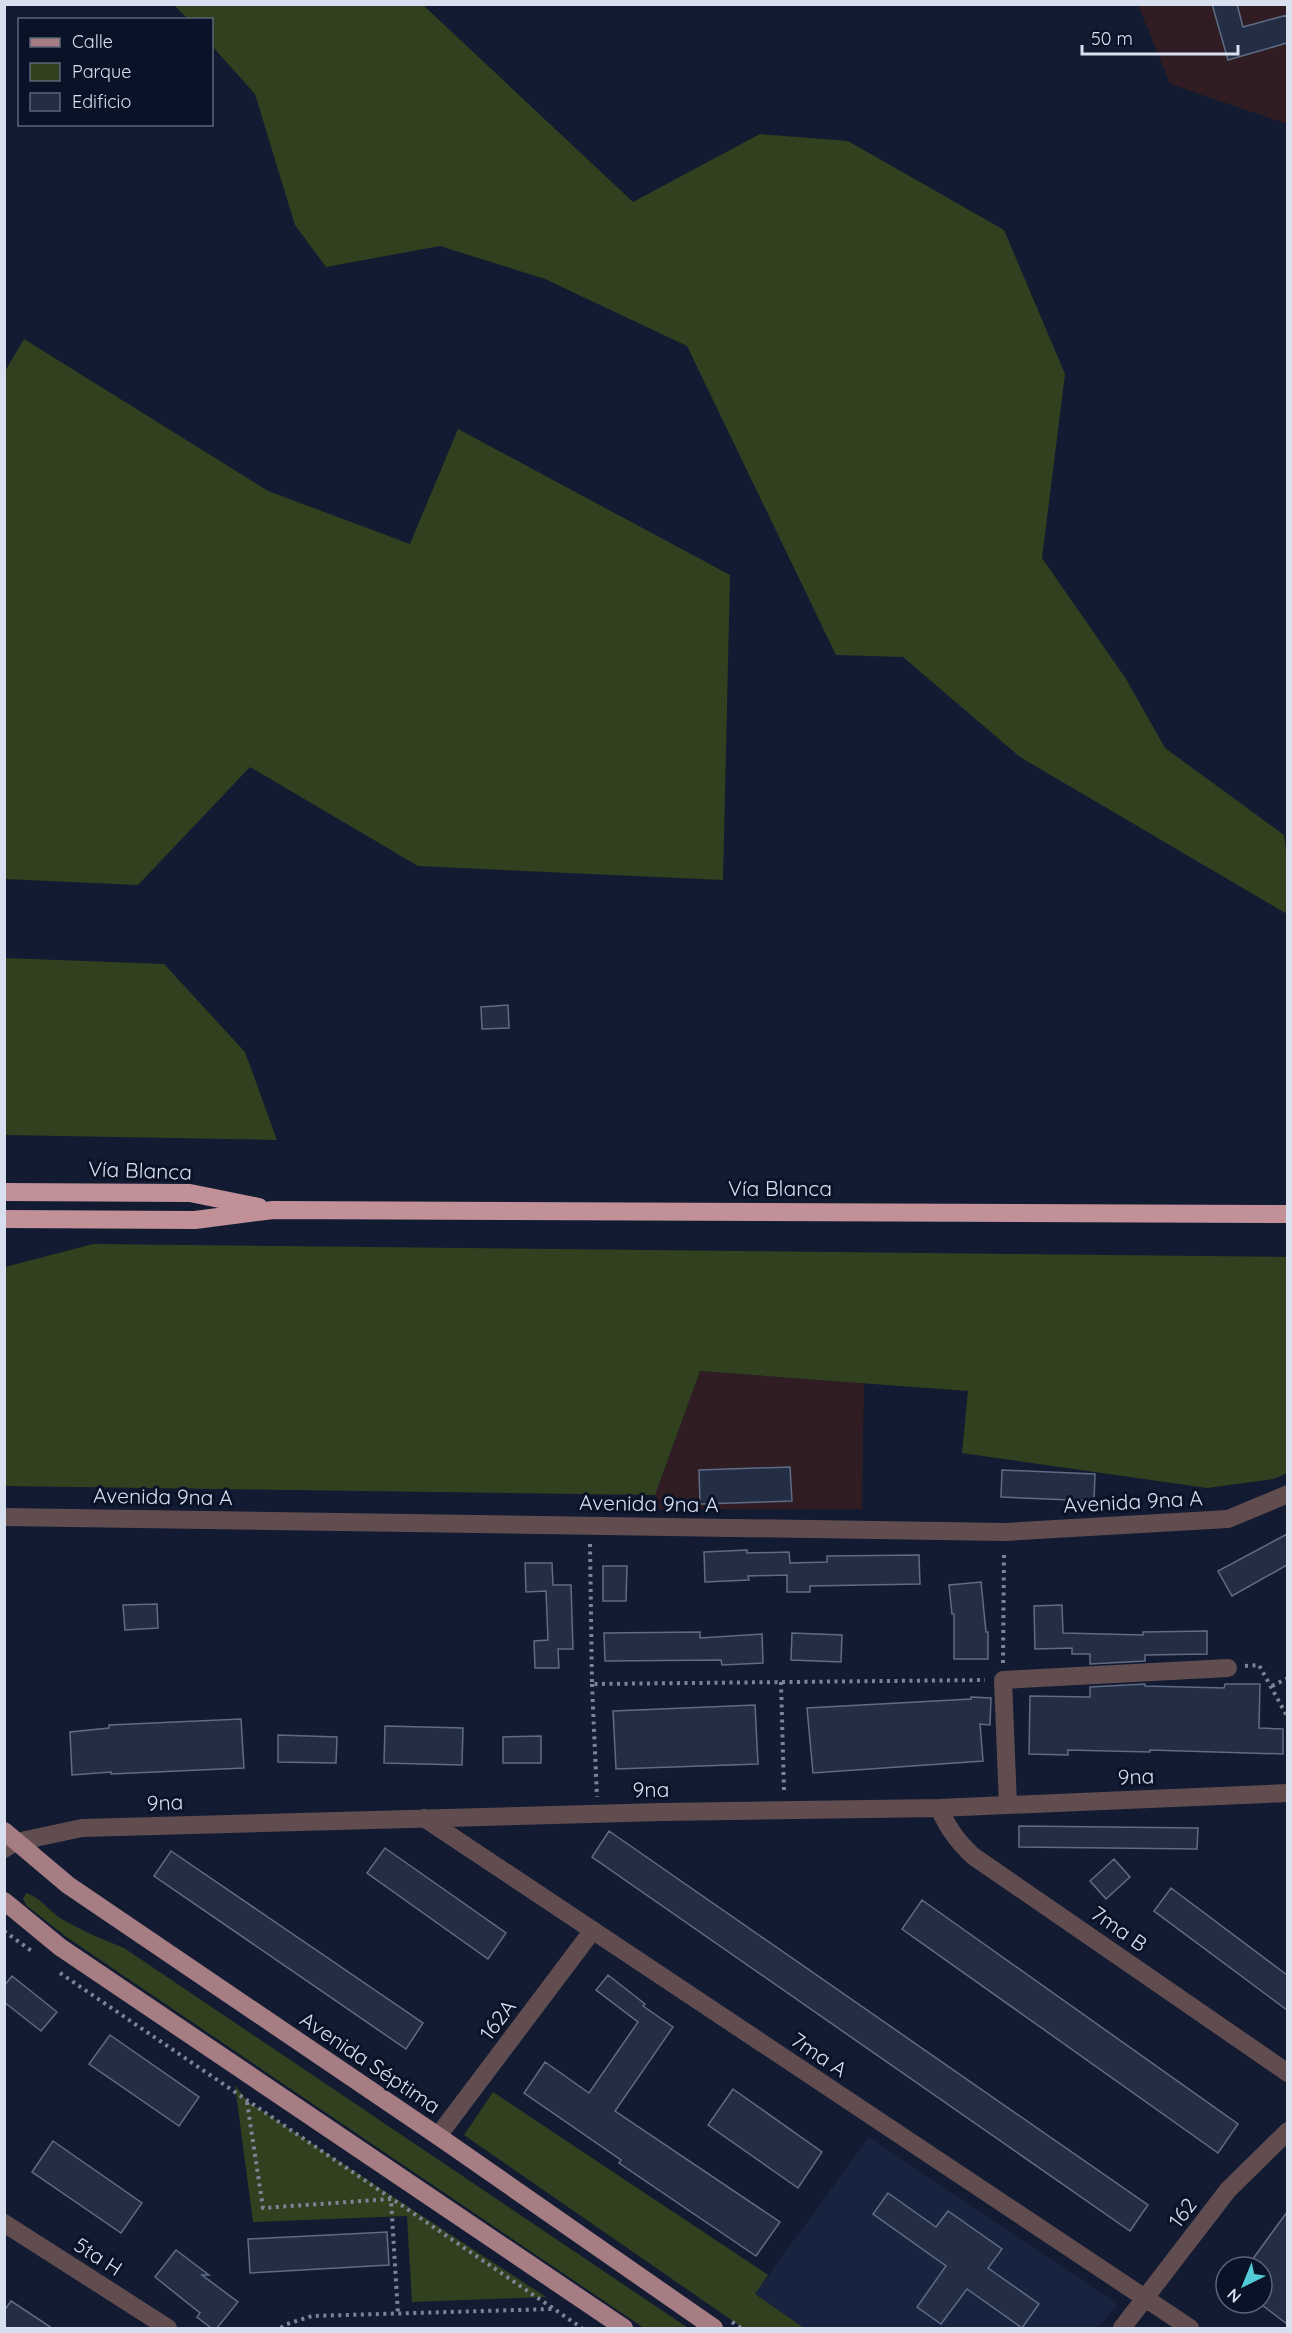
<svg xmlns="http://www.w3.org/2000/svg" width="1292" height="2333" font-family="Quicksand,sans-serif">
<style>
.industrial{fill:#2f1d23}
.built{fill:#18243f}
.green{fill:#31411f}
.building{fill:#232e44;stroke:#5f6c86;stroke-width:1.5}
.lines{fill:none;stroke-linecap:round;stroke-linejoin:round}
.path{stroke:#7c8496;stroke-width:4;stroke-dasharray:3 4.5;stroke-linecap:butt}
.minor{stroke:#614d50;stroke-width:18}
.major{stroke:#a77d84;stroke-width:18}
.highway{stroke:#c29198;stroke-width:18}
.labels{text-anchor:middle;stroke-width:6;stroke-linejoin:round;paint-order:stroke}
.street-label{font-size:21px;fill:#d8e0ef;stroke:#091227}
</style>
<rect width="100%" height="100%" fill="#121b31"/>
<path class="industrial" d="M1138 5H1287V124L1170 84Z
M700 1371 864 1383 862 1509H657L655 1495Z"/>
<path class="built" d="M869 2137 1118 2304 1098 2328H804L755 2294Z"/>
<path class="green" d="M174 5H423L633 202 760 134 848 141 1004 230 1065 374 1042 558 1126 679 1165 748 1284 835 1288 866 1287 914 1020 757 903 657 836 655 687 346 545 279 440 246 326 267 295 225 255 94 212 46V20L188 19Z
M24 339 268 491 410 544 458 429 730 575 723 880 418 866 250 767 138 885 5 879 4 373Z
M4 958 164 964 245 1052 277 1140 5 1135Z
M93 1244 1287 1257V1473L1274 1479 1207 1488 962 1453 968 1391 700 1371 655 1495 5 1486V1267Z
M26 1893C40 1897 48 1910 60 1918 80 1930 102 1939 124 1948L688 2328H644L68 1938 27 1906 23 1899Z
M235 2085 247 2101 546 2297 412 2302 407 2216 253 2222Z
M493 2092 768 2275 755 2294 804 2328H743L464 2135Z"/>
<path class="building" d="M1212 4H1237L1243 27 1287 15V43L1228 60Z
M508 1005 509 1028 482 1029 481 1007Z
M790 1467 792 1501 700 1504 699 1470Z
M1002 1470 1095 1474 1094 1501 1001 1497Z
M1287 1534V1565L1232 1596 1218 1571Z
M747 1550V1553L789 1552 790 1563 827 1562V1556L919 1555 920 1584 810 1586V1592H787V1575L748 1576 749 1580 705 1582 704 1552Z
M525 1563H552L553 1585H571L573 1649H558L559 1668H535L534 1641 548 1640 546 1591 526 1592Z
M603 1566H627L626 1601H603Z
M981 1582 986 1632H988V1659H954V1614H952L949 1585Z
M157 1604 158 1628 125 1630 123 1605Z
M1062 1605 1063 1633 1143 1635V1632L1207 1631V1654L1145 1655V1661L1090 1664V1654H1072V1648L1035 1649 1034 1606Z
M700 1632V1638L762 1634 763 1663 722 1665 721 1660 605 1661 604 1633Z
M792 1633 842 1635 841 1662 791 1660Z
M1145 1684V1686L1224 1688 1225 1684H1260L1259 1728 1283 1729V1754L1150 1750V1752L1068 1750V1755L1029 1754 1030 1696 1090 1697V1687Z
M971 1697 991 1698 990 1725 980 1724 983 1761 813 1773 807 1708 971 1699Z
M755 1705 758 1764 616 1769 613 1711Z
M241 1719 244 1768 111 1774V1772L72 1775 70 1732 109 1728V1725Z
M385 1726 463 1728 462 1765 384 1763Z
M278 1735 337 1737 336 1763 278 1762Z
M541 1736V1763H503V1737Z
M1019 1826 1198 1828 1197 1849 1019 1847Z
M609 1831 1148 2205 1130 2231 592 1857Z
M385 1848 506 1933 488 1959 367 1873Z
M171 1851 423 2023 406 2049 154 1876Z
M1114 1859 1130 1877 1106 1899 1090 1881Z
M1171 1888 1287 1975V2010L1154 1911Z
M922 1900 1238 2124 1218 2153 902 1929Z
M608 1975 645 2004 643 2006 673 2027 615 2111 780 2222 756 2256 619 2163 621 2160 524 2093 545 2062 589 2093 638 2022 596 1990Z
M12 1976 57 2012 41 2031 4 2002V1986Z
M110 2035 199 2097 179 2126 89 2064Z
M733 2089 822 2152 798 2188 708 2125Z
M53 2141 142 2203 121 2233 32 2172Z
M888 2193 936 2227 948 2211 1002 2249 988 2268 1039 2304 1022 2328 967 2289 941 2324 917 2307 946 2266 873 2214Z
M1287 2212V2324L1262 2305V2267H1247Z
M387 2232 389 2265 250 2273 248 2239Z
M176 2250 209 2275H202L238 2302 217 2328H211L197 2317 200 2313 155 2277Z
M11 2301 52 2328H4V2311Z"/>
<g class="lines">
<path class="path" d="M590 1544 592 1684 985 1680
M1003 1663 1004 1551
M1245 1666 1259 1665 1288 1718
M781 1682 784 1791
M592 1684 597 1797
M1272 1686 1288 1678
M4 1931 33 1952
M60 1973 582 2328
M247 2102 263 2208 391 2199 398 2314
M732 2322 741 2328
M281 2328 284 2325 312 2316 552 2309"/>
<path class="minor" d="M4 1517 1005 1532 1228 1519 1288 1494
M1008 1805 1003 1680 1228 1668
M939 1808C948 1828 957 1841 973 1856L1288 2073
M424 1818 1190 2328
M4 1849 16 1842 82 1828 662 1812 939 1808 1288 1793
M438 2136 593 1930
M4 2223 168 2328
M1122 2328 1228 2190 1288 2131"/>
<path class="major" d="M4 1831 68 1885 438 2136 714 2328
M4 1901 60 1947 624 2328"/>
<path class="highway" d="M4 1192 190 1193 259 1207
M4 1219 195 1220 273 1210 1288 1214"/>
</g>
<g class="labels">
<g class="street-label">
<text transform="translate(140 1171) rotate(2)" y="7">Vía Blanca</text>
<text x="780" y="1196">Vía Blanca</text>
<text transform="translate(163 1497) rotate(1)" y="7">Avenida 9na A</text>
<text transform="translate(1133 1502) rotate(-3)" y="7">Avenida 9na A</text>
<text transform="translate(649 1504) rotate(1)" y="7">Avenida 9na A</text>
<text transform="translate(1136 1777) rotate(-2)" y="7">9na</text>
<text transform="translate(651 1790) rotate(-1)" y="7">9na</text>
<text transform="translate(165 1803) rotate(-2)" y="7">9na</text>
<text transform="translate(1119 1929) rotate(35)" y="7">7ma B</text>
<text transform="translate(498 2020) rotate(-53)" y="7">162A</text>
<text transform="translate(819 2055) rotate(34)" y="7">7ma A</text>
<text transform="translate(370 2063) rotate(34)" y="7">Avenida Séptima</text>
<text transform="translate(1183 2213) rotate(-53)" y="7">162</text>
<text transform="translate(98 2257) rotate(33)" y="7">5ta H</text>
</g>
</g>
<rect width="1292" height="2333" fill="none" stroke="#d8e0ef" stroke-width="12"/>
<rect x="18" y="18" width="195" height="108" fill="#091227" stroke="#5c6477" stroke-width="1.5"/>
<rect x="30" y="38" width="30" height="9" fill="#a77d84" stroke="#5c6477" stroke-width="1.5"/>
<text x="72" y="48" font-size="18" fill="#d8e0ef">Calle</text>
<rect x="30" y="63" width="30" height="18" fill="#31411f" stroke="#5c6477" stroke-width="1.5"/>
<text x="72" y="78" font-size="18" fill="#d8e0ef">Parque</text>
<rect x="30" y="93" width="30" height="18" fill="#232e44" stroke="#5c6477" stroke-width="1.5"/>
<text x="72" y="108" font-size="18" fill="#d8e0ef">Edificio</text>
<g transform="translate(1244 2285) rotate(223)"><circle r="28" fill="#091227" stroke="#5c6477" stroke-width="1.5"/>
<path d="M0-4.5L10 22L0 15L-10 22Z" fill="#52cbd9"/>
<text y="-9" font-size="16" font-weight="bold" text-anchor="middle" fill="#d8e0ef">N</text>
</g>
<path d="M1082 45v9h156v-9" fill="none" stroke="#d8e0ef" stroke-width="3"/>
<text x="1091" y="45" font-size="18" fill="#d8e0ef" stroke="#091227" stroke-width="4.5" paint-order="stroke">50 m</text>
</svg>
